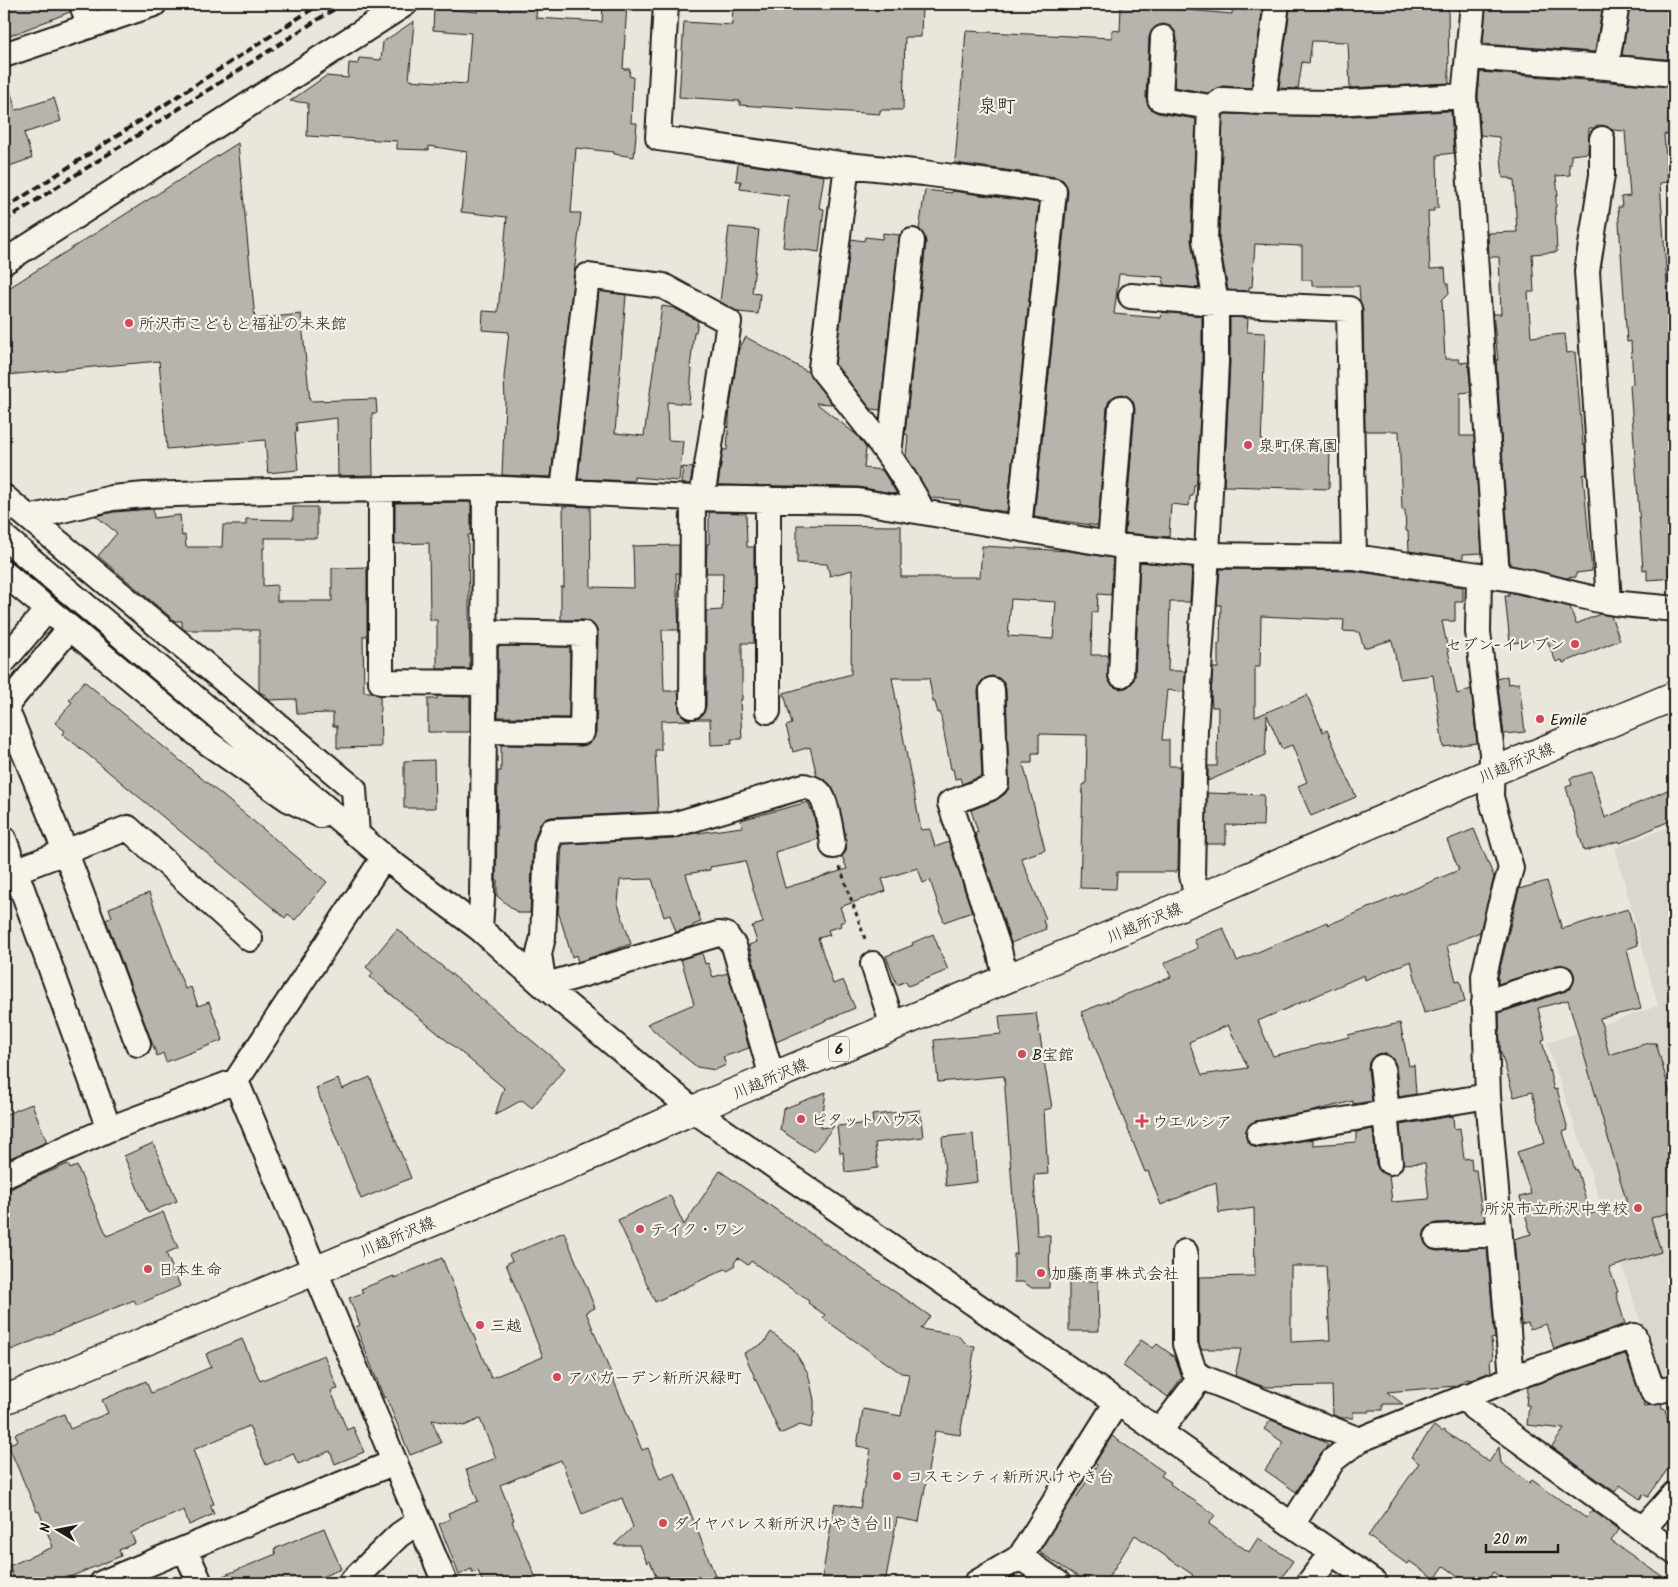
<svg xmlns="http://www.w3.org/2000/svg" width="1678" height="1587" font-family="Kalam,'Klee One',sans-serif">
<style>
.built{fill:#dad7ce}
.building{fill:#b6b4ac;stroke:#1c1c1c;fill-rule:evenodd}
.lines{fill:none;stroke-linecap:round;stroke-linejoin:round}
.minor-casing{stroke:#1c1c1c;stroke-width:28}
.major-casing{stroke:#1c1c1c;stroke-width:31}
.path{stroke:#1c1c1c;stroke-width:3;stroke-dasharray:4 4;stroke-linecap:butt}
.minor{stroke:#f7f3e8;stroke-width:24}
.major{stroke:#f7f3e8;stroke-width:28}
.rail{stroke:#1c1c1c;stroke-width:4;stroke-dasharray:8 4;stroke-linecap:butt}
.poi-dot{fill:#d1495b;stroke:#f7f3e8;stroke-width:2}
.labels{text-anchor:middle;stroke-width:4.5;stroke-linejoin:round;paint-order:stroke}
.shield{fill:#f7f3e8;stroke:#5e5c59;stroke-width:1}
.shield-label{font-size:15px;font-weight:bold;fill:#1c1c1c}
.poi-label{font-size:16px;fill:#1c1c1c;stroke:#f7f3e8;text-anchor:start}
.street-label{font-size:16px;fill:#1c1c1c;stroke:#f7f3e8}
.quarter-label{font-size:19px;fill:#1c1c1c;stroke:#f7f3e8}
</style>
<rect width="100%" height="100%" fill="#eae6dc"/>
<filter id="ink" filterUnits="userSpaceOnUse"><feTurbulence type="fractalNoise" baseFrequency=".02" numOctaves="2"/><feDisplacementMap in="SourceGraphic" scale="10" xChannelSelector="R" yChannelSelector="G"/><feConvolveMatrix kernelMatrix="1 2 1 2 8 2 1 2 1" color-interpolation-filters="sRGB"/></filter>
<g filter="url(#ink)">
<path class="built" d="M1674 825V1372L1659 1376 1547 1043 1658 1006 1615 848Z"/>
<path class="building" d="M4 4H69L70 12 4 38Z
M479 4H537L536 18 602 22 603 4H627L623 69H630L629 76 633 77 631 123H637L634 157 614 154V152L576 148 571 213H581L551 477 502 475 505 402 504 377 509 332 482 330 483 311 498 312 507 217 461 212 467 152 429 146V150L397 149V141L307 136 308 103 290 101 326 76 348 78 349 63 358 64 359 58 381 60 383 42 414 21 409 80 467 84 471 33 433 30 434 8 478 12Z
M733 4H922L921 37H905L903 110H880V114L740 105V101L679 97 684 22 732 25Z
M1121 4 1232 14 1233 4H1258V7H1263L1251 88 1223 86 1208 93 1174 87 1177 39 1175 32 1170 26 1163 24 1157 26 1152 30 1149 37 1146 98 1148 105 1152 110 1158 113 1196 119 1191 240 1199 288 1163 285 1164 277 1119 274 1114 314 1161 318 1162 312 1202 316V362L1197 485H1194L1193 496H1190L1189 506 1171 504 1169 537 1125 533 1135 409 1133 402 1129 397 1123 394 1115 396 1109 401 1107 407 1098 526 1034 517 1068 192 1067 186 1063 180 1056 177 955 163 966 31 1112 38V30L1120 31Z
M1335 4H1448L1449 83 1350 88 1348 42 1312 41 1309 63 1302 62 1298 89 1279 88 1290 8 1335 10Z
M1486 4H1603L1595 52 1483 44Z
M1630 4H1674V60L1622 55Z
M1480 72 1674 87V135L1664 134 1668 182 1660 183 1674 386V578L1647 580V569L1643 570 1630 385 1633 384 1631 341 1627 342 1618 207H1622L1621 197 1630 196 1625 131 1612 130 1602 125 1594 128H1589L1588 153 1571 155V164H1569L1570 175 1556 176 1558 196H1556V207H1555L1557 252 1532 254 1534 292H1528L1531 337 1565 334 1567 353 1575 352 1583 445H1585L1587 474 1583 475 1592 571 1576 573V577L1565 578 1510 565 1496 360H1498L1493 314H1501L1499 257H1489L1488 233 1517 232 1515 196 1514 179 1511 180V178H1503L1499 137 1480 135 1478 96Z
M4 84H8L16 110 54 98 61 121 24 133 32 158 4 168Z
M1449 111 1451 112 1454 153 1437 155 1438 208H1434V211H1428L1430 269 1445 268 1446 282 1448 284 1449 293 1442 300 1445 359H1459L1460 363 1468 362 1471 392 1460 393V436H1474L1482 553 1463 554V559L1409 551 1408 531H1406L1405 510H1402L1399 431H1365L1363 309 1360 301 1359 286H1312V280H1302V246L1255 244 1252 287H1249V291L1228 290 1219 239 1223 115 1226 114 1334 117Z
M238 143 255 319 301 314 310 401 376 399 377 413H372L373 475 338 476 337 418 296 423 297 432H295L298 470 268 473 265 440 167 449 159 361 6 375 4 354V291Z
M738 163 824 176 819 208 824 209 819 252 783 247 789 196 740 189 741 181H736Z
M925 190 952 193V191L1039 203 1007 512 960 505V500L931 498 906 456 908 435 905 434 926 242 924 235 919 230Z
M729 227 759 230 752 293 760 294 758 314 738 312 720 302Z
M883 233 900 235 880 410 871 409 835 364 851 239 864 241 865 237 882 239Z
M599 291 626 295 615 433 644 436 662 306 674 308 698 321 696 332H694L690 369H692L689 404 667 402 668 440 683 441 679 481 634 477V481L578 479Z
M1230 317 1248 318 1247 332 1265 333 1261 448 1330 450 1329 489 1224 486 1230 363Z
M746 337 808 372 832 404 816 403 858 436 866 448 864 468 882 470 897 494 858 487 718 485 723 450H727L730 406 738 351Z
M683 467 693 468 690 484H681Z
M471 502V535H468L470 669H437V620H430L429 543 395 544V503Z
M563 506 590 507 591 587 634 588 633 546 679 545V573H676L679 630H662L664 691H678L680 712 685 718 691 720 661 721V750H655L658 812 551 817 543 820 539 826 533 844 530 913H518L497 896V880H496L498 771H501V745L582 746 589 744 593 739 596 732 598 634 596 628 592 623 585 620H561V587H564Z
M293 507H317V538H265V548H263V586L277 585V601H332V568L367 567V636H363L364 692H372L380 696 381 747 337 748V726H333V713L297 714 296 699 268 700 266 695 259 692V630H185L182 628V621H175L98 556 117 533 96 516 114 512 153 509 154 518 180 515 182 536 185 535 186 547H222L223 525H246V519L293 520Z
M709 512 746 513 747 547H754V643H742V700H740L742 739H731L732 744 711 745 710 719H693L699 718 704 713 706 706V611L722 610 723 573H706L707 544H709Z
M797 525 901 526V577H980L982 546 1069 551 1113 558 1111 595 1098 594 1097 612H1092L1091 655H1108L1109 681 1113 686 1120 689 1128 687 1133 682 1135 676 1140 562 1192 567 1190 602H1170L1168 671H1185L1184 692 1167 690 1162 740H1169V766H1180L1178 870H1176V872H1117L1116 889 1080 888 1083 784H1086L1087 735 1039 734V753H1032V763H1023L1045 850 1021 858 1046 919 1043 920 1046 929 1011 943 975 833 978 832 971 810 995 801 1005 794 1009 788 1006 689 1004 683 999 678 992 676 985 678 980 684 978 691 982 776 962 784 960 778 955 779 953 769H951L940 712 938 713 935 702H933L929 678H892L921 830 930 829 935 847 949 842 972 912 944 922 930 880 923 883 918 868 882 879 886 891 840 907 845 921 840 923 841 926 828 930 830 935 818 938 833 984 843 980 855 1008 776 1042 749 945 757 942 752 926 763 923 745 861 710 867V870L686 874 701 922 693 925V927L676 932 670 915 664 917 652 879 620 880 618 904 631 944 578 962 576 955 572 957 559 914H558L562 844 674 839 690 834 742 827 741 820 808 802 814 816 818 839 775 852 785 888 847 869 842 856 846 851V839L836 795 829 783 817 776 810 747 793 752 786 726 792 724 784 693 851 674 852 570 830 576 827 564 797 563ZM1011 599 1056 602 1053 639 1008 636Z
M1220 569 1353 571 1463 587V602H1455V621H1442L1457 694 1471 689 1477 743 1443 747 1433 675 1400 679 1392 640 1364 648 1359 632 1343 631 1344 620 1261 616 1260 667H1255V717L1307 695 1323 732 1327 730 1356 797 1311 816 1298 786 1307 782 1292 745 1282 749 1267 715 1265 756 1208 781V766H1217L1218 707H1212L1211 694 1213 668H1218V644H1220L1221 605H1217Z
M1509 592 1570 607 1576 624 1600 614 1611 616 1620 640 1563 663 1562 660 1556 662 1547 640 1510 643 1505 596H1509Z
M498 646 570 647 569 718 498 717Z
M1507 676 1508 684 1519 683 1525 732 1504 734 1497 679Z
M84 681 327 882 295 920 288 914 285 918 63 734 65 731 55 723 72 702 69 700Z
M437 696 470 697V732H428V699H437Z
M434 760 435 808H404V761Z
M1592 772 1605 818 1674 787V819L1620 843 1619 841 1584 851 1566 787 1572 785 1570 778Z
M1207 793 1264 795 1263 826 1226 825V844H1206Z
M1474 829 1494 877 1480 932 1447 946 1456 981 1460 980 1465 1002 1424 1013 1411 961 1365 980 1364 975 1258 1021 1273 1056 1349 1037 1348 1035 1400 1023 1409 1066 1414 1065 1416 1094 1399 1097 1396 1065 1393 1059 1388 1055 1380 1053 1374 1056 1369 1062 1368 1069 1372 1101 1353 1104V1101L1310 1112 1256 1121 1250 1124 1246 1130V1137L1249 1143 1254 1147 1261 1148 1313 1139V1145L1356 1142V1132L1373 1129 1376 1164 1379 1170 1384 1174 1389 1175 1392 1202 1429 1199 1425 1163 1403 1164 1400 1125 1453 1116 1454 1129 1460 1128 1464 1159 1471 1158 1472 1170H1476L1482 1213H1484L1485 1221 1436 1223 1430 1225 1425 1230 1423 1238 1426 1245 1430 1249 1437 1251 1487 1248 1495 1338 1491 1339 1493 1359 1490 1360 1491 1372 1472 1379 1464 1380V1382L1455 1386 1387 1392 1403 1404H1383V1410H1369V1412H1353V1418H1342L1333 1415 1332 1386 1267 1387 1259 1385 1235 1376 1241 1349H1201L1199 1343V1277L1255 1276 1254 1208 1219 1213 1216 1182 1161 1205 1148 1171 1145 1172 1081 1012 1171 977 1164 963 1198 948 1194 940 1223 928 1237 961 1327 922 1328 925 1459 870 1447 840ZM1228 1025 1248 1068 1202 1075 1189 1042ZM1291 1266H1326L1330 1340 1291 1342Z
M1547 881 1562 929 1628 909 1638 945 1627 949 1641 1009 1600 1018 1609 1055 1648 1043H1656L1674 1107V1211L1651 1218 1661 1252 1609 1268 1618 1292 1616 1293 1625 1324 1554 1349 1546 1324 1530 1329 1528 1323 1521 1325 1514 1239 1531 1234 1520 1197 1531 1194 1517 1152 1545 1143 1532 1092 1514 1097 1500 1049 1499 1013 1566 991 1571 988 1574 981V974L1571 968 1563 965H1557L1498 984V977L1519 889ZM1568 1000 1627 1203 1590 1214 1577 1169 1575 1170 1563 1132 1568 1130 1557 1089 1554 1090 1542 1040 1545 1039 1538 1008Z
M149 893 185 989 191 987 198 1006 209 1002 223 1040 166 1062 163 1053 157 1056 106 920 112 917 109 908Z
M397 929 565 1068 532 1108 522 1100 495 1115 504 1088 370 977 373 973 366 967Z
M933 934 948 970 908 986 906 981 897 985 886 956 913 945 912 943Z
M702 953 705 964 708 963 713 977 728 973 749 1048 723 1057 726 1065 715 1070 697 1067 666 1042 647 1024 694 1004 681 959Z
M1036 1013 1052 1108 1044 1110 1048 1174 1034 1175 1037 1235H1050L1049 1288H1032L1023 1282H1014V1254H1017L1004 1076 938 1082 934 1040 1001 1034 999 1016Z
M370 1077 411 1178 361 1199 316 1088 338 1079 342 1089Z
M826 1092 821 1128 834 1126 814 1152 780 1130 783 1109Z
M32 1104 47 1142 10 1158 4 1142V1115Z
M920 1110 923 1137 875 1143 878 1168 845 1172 843 1152 840 1153 837 1126 873 1123 872 1115Z
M973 1134 977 1182 946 1186 942 1137Z
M153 1143 177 1201 148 1213 124 1156Z
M68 1164 70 1169 77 1166 107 1236 163 1212 178 1248 166 1253 180 1286 137 1305 134 1300 11 1350 4 1331V1194L9 1192V1190L20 1184Z
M720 1171 930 1316 921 1329 957 1335 968 1345 975 1346 960 1435 935 1431 919 1522 897 1518 885 1583H821L835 1503 860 1508 871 1449 857 1446 863 1409 901 1416 909 1374 901 1373 824 1319 823 1318 825 1315 808 1303 809 1301 751 1261 748 1265 738 1258 734 1263 735 1265 728 1271 725 1269 655 1302 618 1220 670 1195 684 1225Z
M564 1232 595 1308 586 1312 642 1450 648 1448 660 1479 675 1473 718 1583H659L650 1561 647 1563 640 1545H614L633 1527 622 1498 582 1514 561 1460 500 1485 514 1520 512 1521 538 1583H483L478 1571 473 1573 471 1569 459 1575 439 1524 450 1519 448 1513 478 1501 466 1470 496 1458 480 1419 464 1426 432 1420 441 1443 410 1455 386 1397 384 1398 356 1327 360 1325 349 1298 363 1293 361 1289 394 1276V1278L442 1258 491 1378 543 1357 506 1264 512 1261 509 1255Z
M1069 1281H1098L1099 1331H1069Z
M771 1332 793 1349 808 1373 814 1400V1414L811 1428 800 1425 780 1434 744 1353 764 1343Z
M242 1339 260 1381 324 1355 338 1389 331 1391 347 1430 353 1427 364 1452 335 1464 330 1451 298 1464 293 1453 266 1465 249 1426 193 1450 214 1504 210 1505 214 1514 189 1525 184 1510 131 1533 135 1543 119 1550 121 1556 55 1583H16L9 1566 53 1547 39 1511 37 1512 8 1445 18 1440 15 1434 64 1414 70 1429 108 1413 102 1400 146 1381 151 1393 211 1367 206 1354Z
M1141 1340 1153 1348 1157 1344 1175 1357 1182 1377 1168 1397 1123 1366Z
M1625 1354 1645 1406 1661 1404 1662 1409H1665L1670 1431 1674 1427V1460L1648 1497 1643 1494 1640 1499 1620 1485 1615 1492 1552 1447 1564 1429 1527 1425 1529 1405H1526L1528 1387Z
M1271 1420 1320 1439 1328 1445 1321 1453 1296 1492 1265 1470 1284 1443 1264 1429Z
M1434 1426 1442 1432 1443 1430 1489 1462 1499 1447 1501 1463 1529 1483 1532 1480 1586 1518 1592 1510 1619 1530 1611 1541 1672 1583H1509L1493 1572 1486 1583H1468L1444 1566 1435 1579 1409 1561 1407 1564 1368 1536 1419 1463 1411 1457Z
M1112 1436 1164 1472 1161 1476 1171 1482 1170 1484 1215 1515 1209 1524 1249 1552 1258 1538 1293 1561 1278 1583H1188L1193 1575 1135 1535 1105 1583H1088L1039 1552 1074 1496 1076 1498 1097 1465 1095 1463Z
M324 1528 341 1569 307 1583H214L213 1580 276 1554 274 1549Z"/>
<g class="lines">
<g class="minor-casing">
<path id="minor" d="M82 4 89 26
M666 4 658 138 847 165 924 173 1054 191 1019 528
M1473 4 1464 96 1497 576
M1163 38 1160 99 1210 107
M4 55 154 4
M1468 57 1606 67 1674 74
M1606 67 1617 4
M1263 102 1277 4
M1602 139V175L1587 271 1609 602
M847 165 821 368C857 414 897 459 923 512
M4 262 405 4
M1131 296 1216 303 1349 309 1354 557
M889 455 912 241
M381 489V682L484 683
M563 491 587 276 663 286 729 322 702 498
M4 497 354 789 357 835
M29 518 112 498 145 495 304 490 485 488 693 498 858 501 1127 547 1207 555 1354 557 1479 575C1524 577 1565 594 1609 602 1630 606 1653 606 1674 609
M4 537 384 857 480 929 544 986 693 1110 1117 1402 1375 1583
M1110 544 1121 408
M4 573 208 743 288 799 320 815
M1479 575 1478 632 1492 754 1491 797 1511 868 1499 910 1484 976 1488 1096 1512 1378
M69 629 9 702 7 711 66 853 138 1044
M484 632 584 634 582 732 484 731
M4 661 47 610
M1121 675 1127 547
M992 690 996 783 990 788 950 803 999 950 1006 979
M692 706 693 498
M768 711V499
M4 839 109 1129
M4 875 128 828 250 939
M1197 899 1192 875 1195 729 1207 555 1216 362V303L1205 240 1210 107 1223 100 1263 102 1333 103 1464 96
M480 929 482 898 484 731 485 488
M873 964 893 1026
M1484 1003 1561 978
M1382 1067 1387 1112
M772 1077 734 946 726 935 718 934 544 986 539 954 543 937 547 845 552 831 673 825 804 786C811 788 817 789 821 795 827 805 832 835 833 846
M236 1081 445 1583
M1385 1113 1390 1162
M1259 1134 1488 1096
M4 1176 109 1129 236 1081 384 857
M1437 1237 1499 1234
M1185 1252V1344L1194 1371 1201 1377
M1465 1396 1474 1408 1674 1552
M1159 1432 1201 1377 1359 1440
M1292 1525 1333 1460 1359 1440 1512 1378 1634 1336 1653 1392 1674 1387
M1643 1529 1674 1494
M185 1549 200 1583
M1020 1557 1058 1583
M102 1583 395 1462
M350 1583 399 1535 418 1522
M976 1583 1020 1557 1117 1402
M1309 1583 1331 1553"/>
</g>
<g class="major-casing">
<path id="major" d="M4 1400 574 1163 693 1110 1197 899 1492 772 1674 696"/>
</g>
<path class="path" d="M840 867 866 942"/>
<use href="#minor" class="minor"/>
<use href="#major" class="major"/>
<path class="rail" d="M4 209 320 4
M4 221 342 4"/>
</g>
</g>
<g class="poi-dot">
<circle cx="129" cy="323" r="5"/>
<circle cx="1248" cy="445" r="5"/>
<circle cx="1575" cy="644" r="5"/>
<circle cx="1540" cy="719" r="5"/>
<circle cx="1022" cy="1054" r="5"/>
<circle cx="801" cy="1119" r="5"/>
<path d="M1139.5 1113.5h5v5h5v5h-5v5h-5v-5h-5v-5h5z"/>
<circle cx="1638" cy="1208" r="5"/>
<circle cx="640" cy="1229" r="5"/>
<circle cx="148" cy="1269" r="5"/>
<circle cx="1041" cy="1273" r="5"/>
<circle cx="480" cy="1325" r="5"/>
<circle cx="557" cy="1377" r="5"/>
<circle cx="897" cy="1476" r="5"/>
<circle cx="663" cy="1523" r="5"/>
</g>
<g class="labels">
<rect class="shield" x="829" y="1036.5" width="20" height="25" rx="4"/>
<g class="shield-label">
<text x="839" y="1054">6</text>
</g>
<g class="poi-label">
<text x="139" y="329">所沢市こどもと福祉の未来館</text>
<text x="1258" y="451">泉町保育園</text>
<text x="1565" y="650" text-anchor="end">セブン-イレブン</text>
<text x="1550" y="725">Emile</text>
<text x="1032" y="1060">B宝館</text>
<text x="811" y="1125">ピタットハウス</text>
<text x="1152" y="1127">ウエルシア</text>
<text x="1628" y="1214" text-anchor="end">所沢市立所沢中学校</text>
<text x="650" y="1235">テイク・ワン</text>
<text x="158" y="1275">日本生命</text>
<text x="1051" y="1279">加藤商事株式会社</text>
<text x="490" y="1331">三越</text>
<text x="567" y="1383">アパガーデン新所沢緑町</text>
<text x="907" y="1482">コスモシティ新所沢けやき台</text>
<text x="673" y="1529">ダイヤパレス新所沢けやき台Ⅱ</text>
</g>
<g class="street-label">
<text transform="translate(1516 762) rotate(-23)" y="6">川越所沢線</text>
<text transform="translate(1144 922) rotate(-23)" y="6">川越所沢線</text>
<text transform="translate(770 1078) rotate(-23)" y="6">川越所沢線</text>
<text transform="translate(397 1236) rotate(-23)" y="6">川越所沢線</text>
</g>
<g class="quarter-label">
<text x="997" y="112">泉町</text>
</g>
</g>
<rect width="1678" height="1587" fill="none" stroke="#f7f3e8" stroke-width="20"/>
<rect x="10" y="10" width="1658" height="1567" fill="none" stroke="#1c1c1c" stroke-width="2" filter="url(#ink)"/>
<g transform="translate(58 1530) rotate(280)" stroke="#f7f3e8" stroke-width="4" paint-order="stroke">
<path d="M0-4L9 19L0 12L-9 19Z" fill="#1c1c1c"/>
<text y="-8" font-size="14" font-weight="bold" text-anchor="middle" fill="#1c1c1c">N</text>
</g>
<path d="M1486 1544v8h72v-8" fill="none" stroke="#1c1c1c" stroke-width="2.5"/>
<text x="1493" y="1544" font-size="15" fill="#1c1c1c" stroke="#f7f3e8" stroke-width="4" paint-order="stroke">20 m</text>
</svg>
